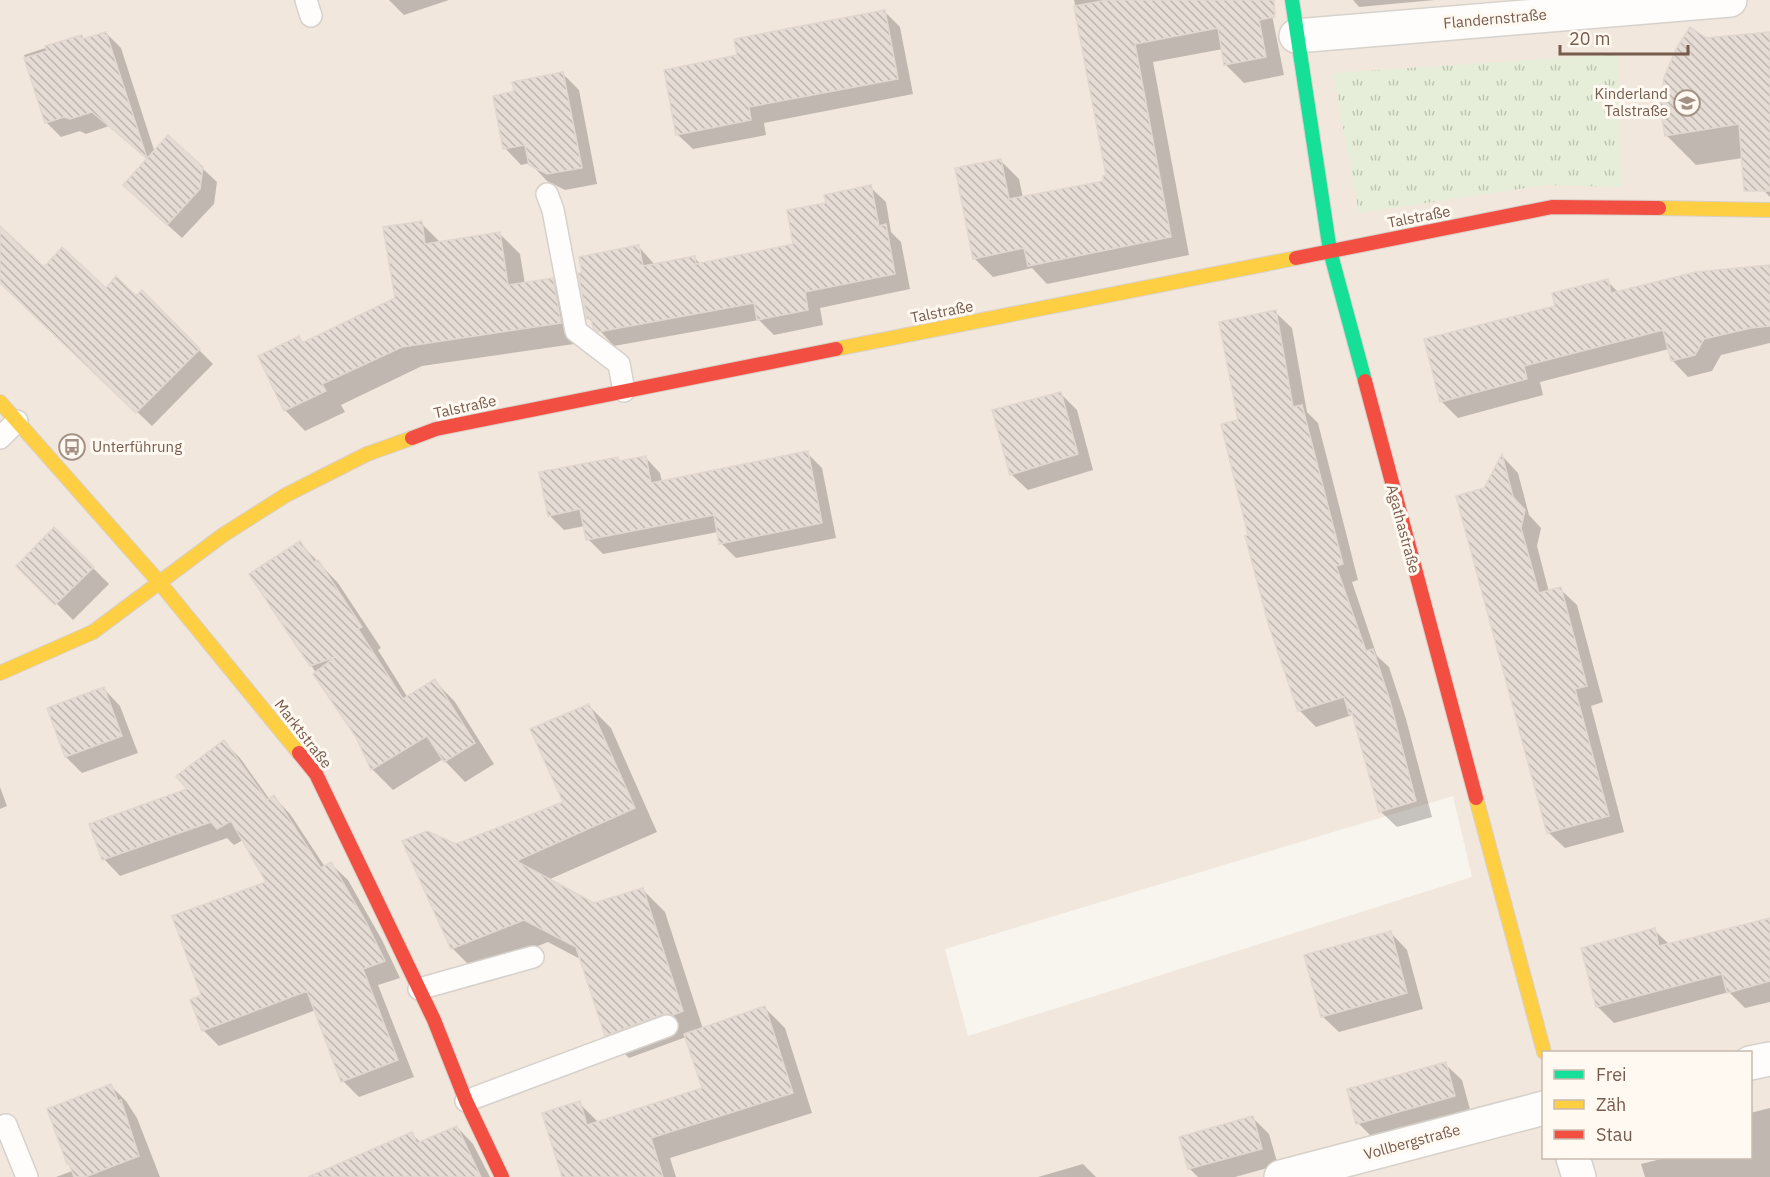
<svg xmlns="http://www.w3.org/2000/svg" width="1770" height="1177" font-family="'IBM Plex Sans',sans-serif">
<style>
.residential{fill:#f1e7dc;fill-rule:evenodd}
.grass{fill:url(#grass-tufts)}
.shadow{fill:#0003}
.building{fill:url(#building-back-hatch);stroke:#e1d7d0;stroke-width:1.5}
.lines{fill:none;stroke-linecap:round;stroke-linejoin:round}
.lane-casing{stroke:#d7d1cc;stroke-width:24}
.street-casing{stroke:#d7d1cc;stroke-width:36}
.fast-casing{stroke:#d8d0ca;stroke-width:16}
.slow-casing{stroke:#d8d0ca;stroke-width:16}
.jam-casing{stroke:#d8d0ca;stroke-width:16}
.lane{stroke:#fefdfc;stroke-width:21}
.street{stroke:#fefdfc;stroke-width:33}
.fast{stroke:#16e098;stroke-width:14}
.slow{stroke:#ffcf43;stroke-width:14}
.jam{stroke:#f24e42;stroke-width:14}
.labels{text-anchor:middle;stroke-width:6;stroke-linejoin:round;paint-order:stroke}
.street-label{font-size:15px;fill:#775b4d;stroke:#fff9f1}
.poi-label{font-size:15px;fill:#775b4d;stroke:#fff9f1;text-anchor:end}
</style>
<defs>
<pattern id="grass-tufts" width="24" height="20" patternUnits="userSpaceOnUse" patternTransform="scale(1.5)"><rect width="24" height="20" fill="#e6eed9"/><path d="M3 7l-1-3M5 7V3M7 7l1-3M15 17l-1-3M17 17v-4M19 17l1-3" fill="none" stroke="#bfc4b2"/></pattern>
<pattern id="building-back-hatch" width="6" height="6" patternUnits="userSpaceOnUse" patternTransform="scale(1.5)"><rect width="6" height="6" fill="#e5ddd5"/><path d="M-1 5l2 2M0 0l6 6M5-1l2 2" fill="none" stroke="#beb6af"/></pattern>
</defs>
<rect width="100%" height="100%" fill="#f8f4ee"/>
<path class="residential" d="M0 0H1770V1177H0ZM1453 796 1472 877 968 1036 945 949ZM1544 1052H1750V1158H1544Z"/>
<path class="grass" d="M1618 54 1621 187 1546 185 1359 213 1333 73Z"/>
<path class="shadow" d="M389 0H449L404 15Z
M1074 0H1269L1284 75 1244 83 1226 65 1223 49 1153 62 1189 255 1047 284 1032 268 993 277 974 258 1001 161 1019 179 1023 198 1105 182 1108 176Z
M1353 0H1435L1359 7Z
M884 11 900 27 913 94 764 123 766 135 693 149 677 134 738 56Z
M106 33 121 48 155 153 202 168 217 182 214 204 182 238 139 199 148 160 109 126 86 134 80 131 61 137 46 122 24 55 82 36 85 40Z
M1770 34V197L1744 170 1743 158 1696 165 1666 135Z
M562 73 579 90 597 184 565 190 547 181 530 163 521 165 505 148 516 93Z
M870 187 886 202 891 232 901 242 910 289 820 308 823 325 774 335 759 320 614 346 588 318 639 247 655 265 694 257 701 265 795 246 828 204Z
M421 223 441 243 500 234 520 254 525 284 552 279 573 300 581 343 422 366 341 405 345 412 305 431 285 410 299 338 304 343 396 299Z
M0 228 44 269 136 298 142 293 213 364 152 426 0 282Z
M1770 267V343L1721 355 1712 371 1688 377 1672 360 1669 349 1540 382 1543 395 1458 418 1441 401 1557 307 1607 281 1619 293Z
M1275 312 1292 328 1307 412 1318 423 1358 580 1352 582 1377 656 1389 667 1406 719 1432 817 1397 827 1380 811 1355 718 1352 715 1316 727 1300 711 1270 625 1250 536 1240 421Z
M1061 394 1077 410 1093 470 1028 490 1011 474Z
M807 453 822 468 836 538 736 558 721 543 718 532 603 554 588 539 585 526 564 530 549 515 617 459 621 462 645 457 660 473 662 482Z
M1503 457 1518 473 1529 515 1541 528 1537 546 1549 592 1560 589 1577 605 1603 702 1591 706 1624 832 1565 848 1548 832 1485 490Z
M54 529 109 584 73 620 19 566Z
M300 543 338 583 381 648 378 650 408 698 435 681 455 702 494 764 465 782 443 759 393 790 372 769 357 736 311 665Z
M104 689 120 706 138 753 82 773 66 757Z
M588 705 611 728 657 832 548 880 593 904 642 889 665 912 703 1029 765 1008 785 1028 812 1113 670 1158 676 1177H563L579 1103 599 1123 703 1089 686 1037 629 1058 606 1035 582 960 548 942 475 971 452 948 456 846 565 803Z
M224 742 240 758 270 800 274 797 290 814 325 867 331 864 348 880 382 940 400 978 378 985 414 1077 359 1097 343 1081 316 1010 219 1046 203 1030V996L268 883 243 840 234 845 227 838 120 876 104 859 189 790Z
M0 787 7 806 0 809Z
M1770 920V1002L1745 1008 1729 992 1614 1023 1597 1006 1654 930 1670 945Z
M1391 933 1407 950 1423 1009 1339 1032 1322 1016Z
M1445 1064 1462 1080 1471 1113 1374 1139 1358 1123Z
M111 1086 126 1101 137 1118 160 1177H56L72 1171 49 1109Z
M1770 1108V1177H1645L1641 1164 1665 1158H1750V1113Z
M1253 1118 1269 1134 1278 1165 1235 1177H1198L1189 1168Z
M457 1127 473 1144 490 1177H349L411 1133 421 1143Z
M1083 1164 1096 1177H1038Z"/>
<path class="building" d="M1107 0H1274L1275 17 1259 20 1266 57 1224 65 1218 28 1135 44 1171 237 1028 266 1024 248 973 259 955 168 1001 159 1009 199 1104 181 1103 176 1106 175 1074 6Z
M885 10 898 79 749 107 751 120 676 135 664 70 737 55 734 39Z
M1690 27 1706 38 1770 32V191H1744L1739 124 1665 136 1660 107 1664 78 1676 49Z
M106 32 147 158 92 112 70 119 64 117 45 123 24 58 47 51 45 46 82 35 83 39Z
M563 72 582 168 547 174 529 165 525 145 503 149 493 96 514 91 512 82Z
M168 135 203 167 200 189 167 225 123 185Z
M871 185 879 226 886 224 895 274 805 292 808 310 757 320 754 303 598 332 593 328 591 318 587 319 578 273H582L579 257 639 245 643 266 695 256 696 264 793 244 787 210 826 203 824 195Z
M422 221 425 244 500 232 508 285 553 278 561 323 402 347 322 384 326 391 284 411 258 356 299 336 302 343 395 298 383 227Z
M0 226 44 267 62 247 106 288 116 276 136 296 142 290 200 349 136 413 0 283Z
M1770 265V326L1751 328 1704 339 1695 355 1671 361 1663 330 1524 366 1527 379 1440 402 1424 339 1555 306 1552 293 1608 279 1611 293 1696 272Z
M1276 310 1293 407 1302 405 1343 564 1336 566 1366 651 1373 649 1390 701 1416 801 1379 812 1352 713 1349 714 1344 697 1298 711 1269 626 1245 536 1248 535 1221 424 1238 420 1219 322Z
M1061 392 1078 454 1010 475 992 410Z
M808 451 822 523 719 544 714 515 586 540 580 509 548 516 539 472 618 457 619 461 646 456 651 483Z
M1502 454 1513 497 1525 510 1521 528 1539 593 1561 587 1587 686 1575 689 1609 816 1547 833 1456 496 1484 488Z
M54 527 94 567 55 605 16 566Z
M300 541 314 562 318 560 362 627 358 629 403 699 435 679 475 743 444 762 427 736 371 770 356 737 313 674 335 657 310 666 249 574Z
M104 687 122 736 65 757 47 708Z
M589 704 635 808 516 861 594 903 643 888 683 1011 673 1015 663 1014 605 1036 576 947 524 920 451 949 402 841 427 831 456 844 563 802 530 729Z
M224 740 267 800 274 795 321 868 331 862 366 922 385 961 363 969 398 1060 341 1082 307 991 202 1031 190 1000 201 995 172 916 266 882 231 821 217 829 211 822 102 860 89 824 187 789 176 776Z
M1770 918V981L1727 993 1722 974 1596 1007 1581 948 1655 928 1659 946Z
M1391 931 1407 993 1321 1017 1304 955Z
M765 1006 793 1093 651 1138 663 1177H562L542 1113 580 1101 587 1125 702 1088 684 1034Z
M1446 1062 1455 1096 1356 1124 1347 1089Z
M111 1084 118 1101 121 1100 139 1156 85 1177H74L69 1164H67L47 1109Z
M1253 1116 1262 1149 1188 1169 1179 1137Z
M457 1126 481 1177H308L412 1132 417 1143Z"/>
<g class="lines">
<g class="lane-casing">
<path id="lane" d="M306 0 311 16
M547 194 553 210 576 331 619 364 624 391
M0 438 17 421
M419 989 533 957
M466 1101 667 1026
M6 1125 27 1177"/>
</g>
<g class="street-casing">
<path id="street" d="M1296 36 1730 0
M1750 1063 1770 1059
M1573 1158 1579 1177
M1281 1177 1544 1108"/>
</g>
<g class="fast-casing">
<path id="fast" d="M1292 0 1330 251 1365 381"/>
</g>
<g class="slow-casing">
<path id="slow" d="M1659 208 1770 210
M836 349 1296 258
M0 402 159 582 299 753
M0 673 93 632 223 535 286 495 367 454 412 438
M1476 798 1544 1052"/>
</g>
<g class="jam-casing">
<path id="jam" d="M1296 258 1552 207 1659 208
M1365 381 1476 798
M412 438 436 429 836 349
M299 753 316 774 434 1020 466 1101 502 1177"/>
</g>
<use href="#lane" class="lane"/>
<use href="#street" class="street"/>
<use href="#fast" class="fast"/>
<use href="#slow" class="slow"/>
<use href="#jam" class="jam"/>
</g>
<defs>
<g id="school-ring" transform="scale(1.35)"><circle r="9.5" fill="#fff9f1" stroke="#a49185" stroke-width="1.5"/><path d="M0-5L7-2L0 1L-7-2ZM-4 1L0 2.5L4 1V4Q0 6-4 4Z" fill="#a49185"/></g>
<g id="bus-ring" transform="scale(1.35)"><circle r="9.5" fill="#fff9f1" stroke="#a49185" stroke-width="1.5"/><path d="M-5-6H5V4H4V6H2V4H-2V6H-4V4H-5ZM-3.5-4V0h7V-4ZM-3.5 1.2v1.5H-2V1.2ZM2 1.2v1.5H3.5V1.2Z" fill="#a49185"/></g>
</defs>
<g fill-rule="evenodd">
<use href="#school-ring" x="1687" y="103"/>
<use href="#bus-ring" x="72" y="447"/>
</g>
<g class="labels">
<g class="street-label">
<text transform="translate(1495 19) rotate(-5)" y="5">Flandernstraße</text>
<text transform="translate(1419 217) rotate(-11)" y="5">Talstraße</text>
<text transform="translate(942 312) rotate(-11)" y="5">Talstraße</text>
<text transform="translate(465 407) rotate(-12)" y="5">Talstraße</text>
<text transform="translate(1403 529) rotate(75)" y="5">Agathastraße</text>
<text transform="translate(303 734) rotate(52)" y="5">Marktstraße</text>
<text transform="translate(1412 1142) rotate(-15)" y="5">Vollbergstraße</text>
</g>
<g class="poi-label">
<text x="1668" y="99">Kinderland<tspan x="1668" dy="17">Talstraße</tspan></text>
<text x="92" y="452" text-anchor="start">Unterführung</text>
</g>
</g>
<rect x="1542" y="1051" width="210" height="108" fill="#fff9f1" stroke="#c9baaf" stroke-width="1.5"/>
<rect x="1554" y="1070" width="30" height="9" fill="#16e098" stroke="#c9baaf" stroke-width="1.5"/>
<text x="1596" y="1081" font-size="18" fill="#775b4d">Frei</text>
<rect x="1554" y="1100" width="30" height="9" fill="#ffcf43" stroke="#c9baaf" stroke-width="1.5"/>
<text x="1596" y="1111" font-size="18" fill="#775b4d">Zäh</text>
<rect x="1554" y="1130" width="30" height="9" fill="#f24e42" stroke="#c9baaf" stroke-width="1.5"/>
<text x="1596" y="1141" font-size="18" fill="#775b4d">Stau</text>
<path d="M1560 45v9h128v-9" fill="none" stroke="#775b4d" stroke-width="3"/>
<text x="1569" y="45" font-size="18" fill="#775b4d" stroke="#fff9f1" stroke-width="4.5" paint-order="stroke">20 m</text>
</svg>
